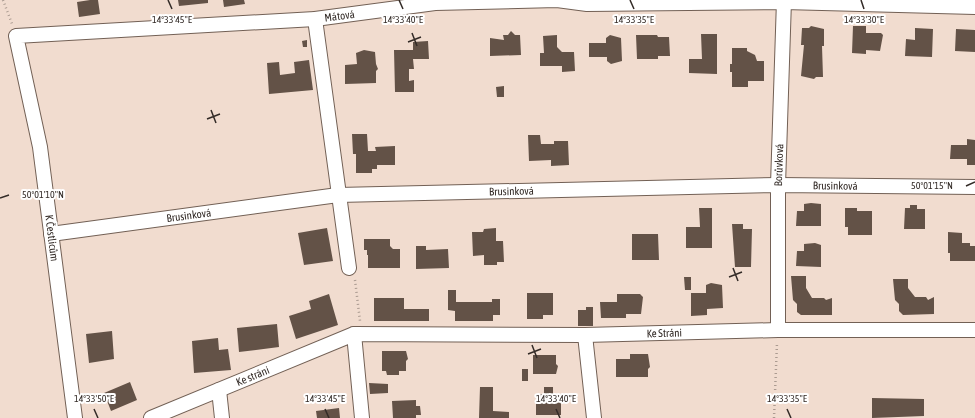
<svg xmlns="http://www.w3.org/2000/svg" width="975" height="418" font-family="'Asap Condensed',sans-serif">
<style>
.building{fill:#635247}
.lines{fill:none;stroke-linecap:round;stroke-linejoin:round}
.minor-casing{stroke:#726055;stroke-width:16}
.path{stroke:#ab9b91;stroke-width:2.5;stroke-dasharray:1 3;stroke-linecap:butt}
.minor{stroke:#fff;stroke-width:14}
.ticks{fill:none;stroke:#332b27;stroke-width:1.5}
.labels{text-anchor:middle;stroke-width:4;stroke-linejoin:round;paint-order:stroke}
.street-label{font-size:11px;fill:#332b27;stroke:#fff}
.ticks-label{font-size:10px;text-anchor:middle;fill:#332b27;stroke:#fff;stroke-width:4;stroke-linejoin:round;paint-order:stroke}
</style>
<rect width="100%" height="100%" fill="#f1dccf"/>
<path class="building" d="M90 0H98L100 14 79 17 77 2Z
M178 0H208V3L179 6Z
M223 0H244L245 4 224 7Z
M811 26 824 29V46H822L823 77H816L814 79 801 76 804 45H801L802 28H809Z
M853 26H866V33H881L883 35 880 51 866 50V54L852 53Z
M915 28 933 29 932 57 905 56 906 39 915 40Z
M956 29 975 30V52L955 51Z
M511 31 515 35H520L521 55 490 56V38L504 40 503 35H508Z
M701 34H717V74L689 73V59H702Z
M557 35V47L562 52H574L575 71 562 72V66H540V53H544L543 36Z
M610 35 621 38 622 61 611 64 607 61V57H589V43H606V38Z
M636 35H657L658 37H669L670 56H658V59H637Z
M307 40V47H303L302 41Z
M428 41 429 59H413L414 69H409V81L414 80V92H395L394 50H413V42Z
M732 48H747V51L755 55 757 61H764V81H748V87H732V72H730V64H732Z
M364 50 375 52 376 64 378 69 376 71V83L345 84V65L357 64 356 53Z
M309 60 313 90 269 94 267 63 279 62 280 75 295 73 294 62Z
M504 86V97H497L496 87Z
M352 134H367L368 151H376L375 147 395 146V165H377V169H372V173H356V154H353Z
M528 135H540L541 144H554V141H568L569 165 551 166V160L529 161Z
M967 139 975 140V165H967V159H950L951 145H967Z
M811 203 821 204V226H796L797 211H804V204Z
M910 205H917V209H925V229H904L905 208H910Z
M699 208H712V248H686V227H700Z
M845 208H857V211H872V235H848V227H845Z
M732 224H743V229H752L751 267H735Z
M327 228 333 261 304 265 298 233Z
M496 228V241H503L504 262H497V265H484V255L473 256 472 232H483L484 229Z
M948 232 962 233V243H970V246H975V261H950V253H948Z
M632 234H658L659 260H632Z
M364 239H390V246L393 249H400V268H368V255H367V250H364Z
M815 243 821 245V267L796 266 797 251H804V244Z
M416 246H426V250L448 249 449 268 416 269Z
M791 276H806V288L812 298H824L826 300 832 298V315H801L797 312V304L793 300Z
M684 277H691V290H685Z
M893 279H908V288L915 297H926L928 300 934 297V314L903 315 899 311V304L895 300Z
M711 283 722 285 723 308 707 309V315L691 316V293H706V285Z
M448 290H456V302H492V299H500V315H493V321H455V311L448 310Z
M527 293H553V315H543V319H527Z
M329 294 338 325 296 339 289 316 311 309 309 301Z
M617 294H640L643 297 641 314H626V318H601L600 302H617Z
M374 298H404V309H429V321H374Z
M586 307H593V326H578V310H586Z
M277 324 279 347 239 352 237 328Z
M112 331 114 359 89 363 86 334Z
M218 338 219 350 228 349 231 370 194 373 192 341Z
M382 351H406L408 359 406 361V371H399V375H387L386 371H382Z
M630 354H648L650 367 648 369V377H616V359H630Z
M533 355H556V364L558 366 556 374H533Z
M522 369H528V381H522Z
M130 382 137 400 111 411 104 393Z
M369 383 388 384V393L370 394Z
M480 387H493V411L509 412V418H479Z
M544 387H553V394H561V415H536V394H544Z
M872 398 924 399V416L872 418Z
M416 400V406H420L421 415H416V418H393L392 401Z
M339 408 340 418H317L316 411Z"/>
<g class="lines">
<g class="minor-casing">
<g id="minor">
<path d="M315 19 349 268"/>
<path id="s1" d="M51 234 338 195 778 185 975 187"/>
<path id="s2" d="M778 330V185L784 0"/>
<path d="M354 334 362 418"/>
<path d="M585 335 594 418"/>
<path d="M219 390 222 418"/>
<path id="s3" d="M75 418 40 147 16 36 315 19 435 3 557 0 587 4 784 2 975 7"/>
<path id="s4" d="M151 418 354 334 585 335 778 330H975"/>
</g>
</g>
<path class="path" d="M3 0 12 24
M355 280 360 321
M774 418 777 343"/>
<use href="#minor" class="minor"/>
</g>
<path class="ticks" d="M168 0 172 9M399 0 403 9M630 0 634 9M861 0 864 9M412 33 417 46M408 42 421 37M211 110 216 123M207 119 220 114M966 186 975 182M0 198 9 195M733 268 738 281M729 277 742 272M532 345 537 358M528 354 541 349M94 409 98 418M325 409 329 418M556 409 560 418M787 409 791 418"/>
<g class="labels">
<g class="street-label">
<text dy="4" stroke="none"><textPath href="#s3" startOffset="711">Mátová</textPath></text>
<text dy="4" stroke="none"><textPath href="#s2" startOffset="165">Borůvková</textPath></text>
<text dy="4" stroke="none"><textPath href="#s1" startOffset="787">Brusinková</textPath></text>
<text dy="4" stroke="none"><textPath href="#s1" startOffset="463">Brusinková</textPath></text>
<text dy="4" stroke="none"><textPath href="#s1" startOffset="139">Brusinková</textPath></text>
<text transform="translate(52 238) rotate(83)" y="4">K Čestlicům</text>
<text dy="4" stroke="none"><textPath href="#s4" startOffset="530">Ke Stráni</textPath></text>
<text dy="4" stroke="none"><textPath href="#s4" startOffset="110">Ke stráni</textPath></text>
</g>
</g>
<g class="ticks-label">
<text x="864" y="23">14°33'30"E</text>
<text x="172" y="23">14°33'45"E</text>
<text x="403" y="23">14°33'40"E</text>
<text x="634" y="23">14°33'35"E</text>
<text x="932" y="189">50°01'15"N</text>
<text x="43" y="198">50°01'10"N</text>
<text x="94" y="402">14°33'50"E</text>
<text x="325" y="402">14°33'45"E</text>
<text x="556" y="402">14°33'40"E</text>
<text x="787" y="402">14°33'35"E</text>
</g>
</svg>
